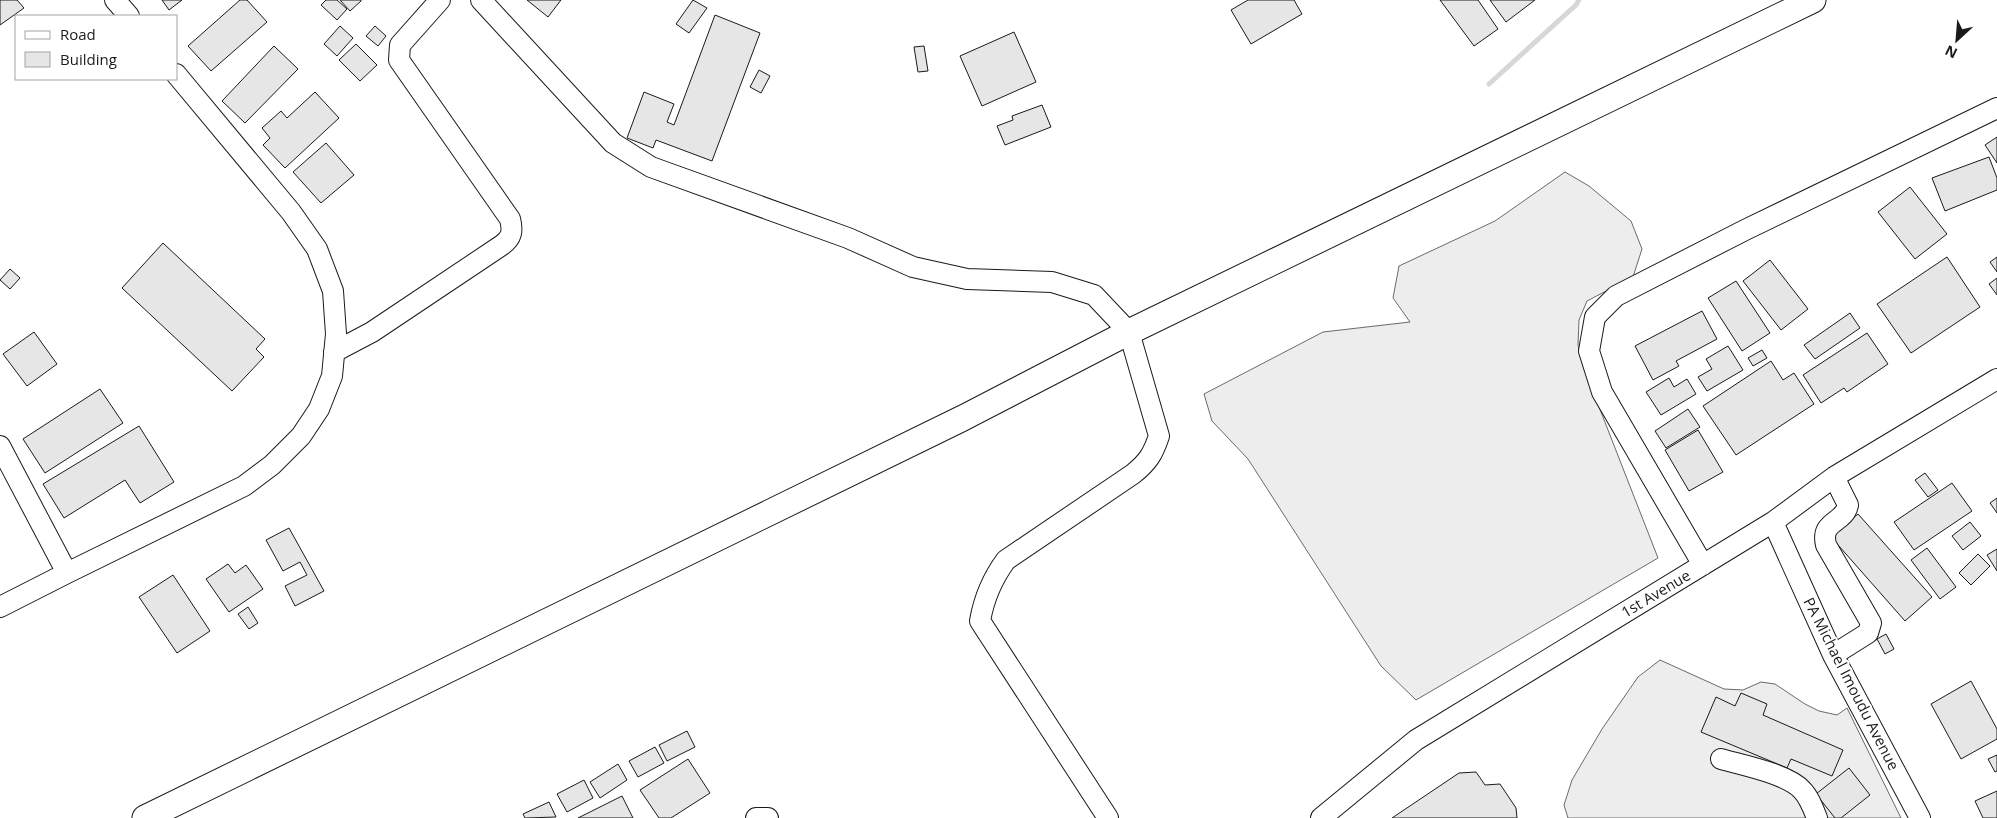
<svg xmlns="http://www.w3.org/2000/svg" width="1997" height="818" font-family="'Open Sans',sans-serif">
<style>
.built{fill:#ededed;stroke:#6a6a6a}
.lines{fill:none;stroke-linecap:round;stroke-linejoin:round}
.stream{stroke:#d7d7d7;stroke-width:5}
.building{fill:#e6e6e6;stroke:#1a1a1a}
.minor-casing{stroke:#1a1a1a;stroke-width:22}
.major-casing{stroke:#1a1a1a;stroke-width:27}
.minor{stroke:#fff;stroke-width:20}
.major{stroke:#fff;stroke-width:25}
.labels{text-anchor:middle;stroke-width:4;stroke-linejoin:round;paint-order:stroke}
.street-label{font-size:15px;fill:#1a1a1a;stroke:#fff}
</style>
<rect width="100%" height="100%" fill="#fff"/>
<path class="built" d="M1565 172 1589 186 1631 221 1642 249 1633 277 1587 301 1579 320 1578 345 1583 366 1658 558 1416 700 1381 666 1248 459 1212 421 1204 394 1323 332 1410 322 1393 298 1399 266 1495 221Z
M1660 660 1724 689 1743 690 1761 682 1775 684 1805 704 1819 711 1837 715 1847 708 1901 818H1568L1564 805 1572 780 1602 729 1638 677Z"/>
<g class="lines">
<path class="stream" d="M1489 84 1576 5 1579 0"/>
</g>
<path class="building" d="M0 0H17L24 8 0 25Z
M162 0H182L169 10Z
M240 0H247L267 22 211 71 188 46Z
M326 0H337L347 9 337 20 321 5Z
M340 0H361V1L350 11Z
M527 0H561L548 17Z
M693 0 707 8 689 33 676 24Z
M1248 0H1294L1302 14 1251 44 1231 10Z
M1440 0H1478L1498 29 1474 46Z
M1490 0H1535L1506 22Z
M715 15 760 33 712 161 656 140 653 148 627 138 644 92 674 104 667 122 674 125Z
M340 26 353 38 337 56 324 44Z
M375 26 386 36 378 46 366 36Z
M1014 32 1036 82 982 106 960 56Z
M356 44 377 65 360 81 339 60Z
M274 46 298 69 245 123 222 101Z
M924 46 928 71 918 72 914 47Z
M759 70 770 76 761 93 750 87Z
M315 92 339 118 285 168 263 145 270 138 262 128 281 111 287 118Z
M1042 105 1051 127 1005 145 997 126 1013 120 1012 116Z
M1997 137V163L1985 145Z
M326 143 354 175 321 203 293 172Z
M1989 157 1997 178V190L1945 211 1932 178Z
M1910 187 1947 234 1915 259 1878 212Z
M163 243 265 339 256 349 264 357 232 391 122 288Z
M1947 257 1980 307 1911 353 1877 304Z
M1997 257V272L1990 262Z
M1770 260 1808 309 1781 330 1743 281Z
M10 269 20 278 10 289 0 280Z
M1997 278V295L1989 284Z
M1736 281 1770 333 1742 351 1708 298Z
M1702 311 1717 339 1676 361 1679 366 1653 380 1635 346Z
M1850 313 1860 328 1815 359 1804 345Z
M34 332 57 364 27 386 3 354Z
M1867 333 1888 364 1847 392 1844 388 1821 403 1803 375Z
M1728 346 1743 370 1707 391 1698 377 1712 369 1706 359Z
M1762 350 1767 358 1753 366 1748 358Z
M1771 361 1783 380 1794 373 1814 404 1736 455 1703 406Z
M1669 378 1674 387 1687 379 1696 394 1661 415 1646 392Z
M100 389 123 423 45 473 23 439Z
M1688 409 1700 427 1666 448 1655 431Z
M139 426 174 482 140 503 125 480 64 518 43 484Z
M1698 430 1723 472 1689 491 1665 450Z
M1925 473 1938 490 1928 497 1915 480Z
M1952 483 1972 511 1914 550 1894 522Z
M1997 498V513L1990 503Z
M1858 514 1932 597 1905 621 1831 537Z
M1970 522 1981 536 1963 550 1952 536Z
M289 528 324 591 295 606 285 586 307 575 300 562 283 571 266 540Z
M1927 548 1956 587 1940 599 1911 560Z
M1997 549V571L1987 555Z
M1978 554 1990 566 1971 585 1959 573Z
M228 564 235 573 246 565 263 589 229 612 206 579Z
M173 575 210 631 177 653 139 597Z
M248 607 258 623 249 629 238 614Z
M1886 634 1894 649 1885 654 1877 639Z
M1971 681 1997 729V739L1961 759 1931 704Z
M1741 693 1767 704 1763 715 1843 750 1832 776 1791 759 1787 768 1701 732 1716 697 1735 706Z
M687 731 695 747 667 761 659 745Z
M655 747 664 763 638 777 629 761Z
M1997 755V771L1995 772 1988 759Z
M688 759 710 793 671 818H659L640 790Z
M618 764 627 780 600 798 590 782Z
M1849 768 1870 795 1841 818H1835L1816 794Z
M1476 772 1485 785 1500 784 1516 808 1517 818H1392L1459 773Z
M584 780 593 798 567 812 557 794Z
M1997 791V818H1983L1975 801Z
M622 796 633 818H578Z
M549 802 556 817 525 818 523 814Z"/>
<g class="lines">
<g class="minor-casing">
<path id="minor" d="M115 0 129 16
M481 0 613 143 651 167 848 238 913 267 967 279 1052 282 1094 295 1129 332 1159 436C1153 454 1148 462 1133 474L1006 560C992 579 984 598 980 621L1108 818
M334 352 372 332 502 245C512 238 513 231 510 219L399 60 400 45 440 0
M0 446 67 573
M1773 522 1833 655 1920 818
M1703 565 1602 392 1589 351 1595 317 1616 296 1745 230 1997 108
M0 607 67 573 244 486 272 465 301 436 319 409 332 376 336 334 333 291 317 249 291 212 176 74
M1833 655 1868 633 1871 623 1826 545C1820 520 1844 524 1848 505L1834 477
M1721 759C1742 765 1788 774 1802 790 1809 797 1813 808 1817 818
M756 818H768
M1321 818 1416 740 1773 522 1834 477 1997 379"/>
</g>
<g class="major-casing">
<path id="major" d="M145 818 963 418 1129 332 1813 0"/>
</g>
<use href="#minor" class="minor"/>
<use href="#major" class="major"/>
</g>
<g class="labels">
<g class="street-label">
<text transform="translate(1656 594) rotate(-31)" y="5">1st Avenue</text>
<text transform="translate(1851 684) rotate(63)" y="5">PA Michael Imoudu Avenue</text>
</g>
</g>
<rect x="15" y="15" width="162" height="65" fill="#ffffff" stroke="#a3a3a3"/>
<rect x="25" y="31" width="25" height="8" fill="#ffffff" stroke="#a3a3a3"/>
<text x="60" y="40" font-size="15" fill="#1a1a1a">Road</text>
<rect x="25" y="52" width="25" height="15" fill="#e6e6e6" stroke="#a3a3a3"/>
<text x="60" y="65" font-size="15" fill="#1a1a1a">Building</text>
<g transform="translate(1957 40) rotate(206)" stroke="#ffffff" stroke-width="4" paint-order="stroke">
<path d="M0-4L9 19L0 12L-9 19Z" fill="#1a1a1a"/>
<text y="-8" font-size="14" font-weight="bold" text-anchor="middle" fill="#1a1a1a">N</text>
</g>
</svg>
